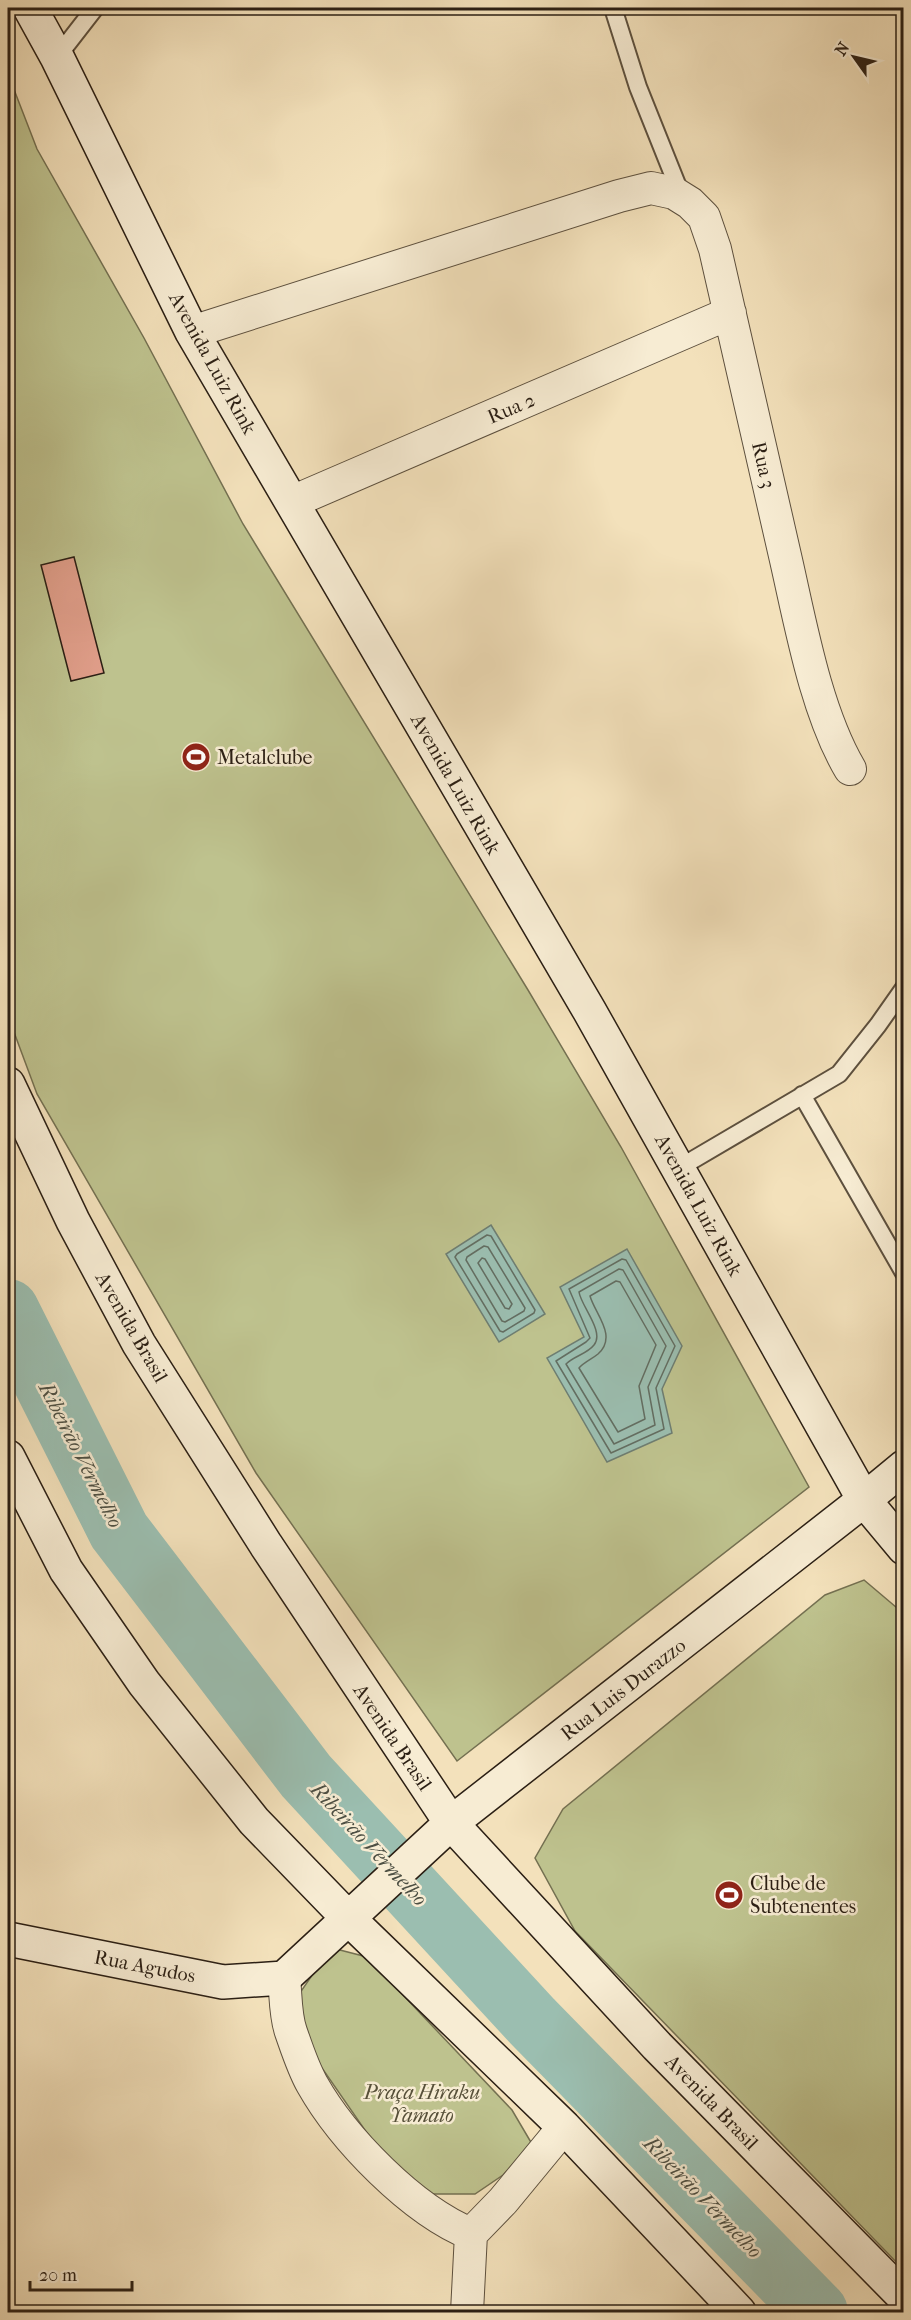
<svg xmlns="http://www.w3.org/2000/svg" width="911" height="2320" font-family="'IM FELL French Canon',serif">
<style>
.green{fill:#bec28e;stroke:#747051;stroke-width:1.5}
.water{fill:#9bbeb0;stroke:#6e7e72;stroke-width:1.5}
.lines{fill:none;stroke-linecap:round;stroke-linejoin:round}
.shore{stroke:#636e62;stroke-width:1.5}
.river{stroke:#9bbeb0;stroke-width:62}
.building{fill:#e09e8a;stroke:#2b1f14;stroke-width:1.5}
.lane-casing{stroke:#5d503e;stroke-width:20}
.street-casing{stroke:#5d503e;stroke-width:34}
.secondary-casing{stroke:#2b1f14;stroke-width:36}
.lane{stroke:#f7ecd3;stroke-width:16}
.street{stroke:#f7ecd3;stroke-width:32}
.secondary{stroke:#f7ecd3;stroke-width:33}
.labels{text-anchor:middle;stroke-width:5;stroke-linejoin:round;paint-order:stroke}
.street-label{font-size:20px;fill:#2b1f14;stroke:#f7ecd3}
.poi-label{font-size:20px;fill:#2b1f14;stroke:#f7ecd3;text-anchor:start}
.park-label{font-size:20px;font-style:italic;fill:#575039;stroke:#f7ecd3}
.water-label{font-size:21px;font-style:italic;fill:#4d4f43;stroke:#f7ecd3}
</style>
<rect width="100%" height="100%" fill="#f3e1bb"/>
<filter id="stains"><feTurbulence type="fractalNoise" baseFrequency=".00333" numOctaves="4"/><feColorMatrix values="0 0 0 0 .2 0 0 0 0 .09 0 0 0 0 .02 0 0 0 .5 -.17"/></filter>
<radialGradient id="worn" r=".72"><stop offset=".6" stop-color="#630" stop-opacity="0"/><stop offset="1" stop-color="#630" stop-opacity=".3"/></radialGradient>
<path class="green" d="M8 74 37 149 144 338 243 524 528 990 621 1147 809 1487 457 1761 256 1473 37 1094 8 1016Z
M864 1580 903 1613V2269L575 1931 535 1858 563 1809 825 1595Z
M336 1949 367 1957 512 2110 532 2144 503 2175 475 2194H430L378 2149 315 2058 295 2000 317 1968Z"/>
<path class="water" d="M491 1225 545 1314 499 1342 446 1254Z
M627 1249 682 1346 662 1389 672 1433 607 1462 547 1358 584 1337 560 1287Z"/>
<g class="lines">
<path class="shore" d="M487 1235 491 1236 535 1310 534 1313 503 1332 500 1331 455 1257 457 1254Z
M484 1246 488 1247 525 1308 524 1311 505 1322 502 1321 466 1260 467 1257Z
M482 1258 485 1259 512 1304 509 1309 505 1308 478 1263Z
M622 1259 626 1260 675 1346 656 1388 664 1429 611 1453 556 1361 586 1342 590 1338 569 1289Z
M619 1269 623 1270 666 1346 648 1387 655 1425 614 1444 566 1364C574 1356 587 1354 594 1345 605 1332 581 1306 579 1292Z
M616 1281 620 1282 656 1345 639 1386 645 1419 618 1432 579 1368C584 1362 592 1359 598 1354 618 1336 595 1314 590 1296Z"/>
<path class="river" d="M8 1310 119 1531 306 1776 532 2021 817 2312"/>
</g>
<path class="building" d="M74 557 104 673 71 681 41 565Z"/>
<g class="lines">
<g class="lane-casing">
<path id="lane" d="M613 8 638 87 682 197
M57 57 95 8
M802 1095 904 1273
M679 1168 839 1074 878 1025 904 988"/>
</g>
<g class="street-casing">
<path id="street" d="M192 332 619 196 651 188 674 193 690 203 704 217 715 249C739 353 762 457 786 560 801 626 816 711 850 769
M292 502 730 313
M284 1978C286 1996 285 2015 291 2032 297 2049 303 2068 312 2084 343 2139 412 2210 471 2234L503 2201 564 2127
M467 2312 471 2234"/>
</g>
<g class="secondary-casing">
<path id="secondary" d="M30 8 57 57 192 332 589 1010 864 1500 904 1548
M8 1084 73 1221 139 1344 266 1545 451 1823 657 2046 904 2297
M8 1457 66 1570 144 1683 254 1821 348 1918 564 2127 739 2312
M8 1939 223 1982 284 1978 451 1823 864 1500 904 1467"/>
</g>
<use href="#lane" class="lane"/>
<use href="#street" class="street"/>
<use href="#secondary" class="secondary"/>
</g>
<defs>
<g id="stadium-disc" transform="scale(1.5)"><circle r="9.5" fill="#8f2418" stroke="#f7ecd3"/><path d="M0-5a6.5 5 0 1 0 0 10a6.5 5 0 1 0 0-10ZM-3.5-1.8h7v3.6h-7Z" fill="#fff"/></g>
</defs>
<g fill-rule="evenodd">
<use href="#stadium-disc" x="196" y="757"/>
<use href="#stadium-disc" x="729" y="1895"/>
</g>
<g class="labels">
<g class="street-label">
<text transform="translate(213 363) rotate(61)" y="7">Avenida Luiz Rink</text>
<text transform="translate(511 408) rotate(-23)" y="7">Rua 2</text>
<text transform="translate(764 465) rotate(77)" y="7">Rua 3</text>
<text transform="translate(456 784) rotate(60)" y="7">Avenida Luiz Rink</text>
<text transform="translate(699 1205) rotate(61)" y="7">Avenida Luiz Rink</text>
<text transform="translate(132 1327) rotate(60)" y="7">Avenida Brasil</text>
<text transform="translate(623 1689) rotate(-38)" y="7">Rua Luis Durazzo</text>
<text transform="translate(393 1737) rotate(56)" y="7">Avenida Brasil</text>
<text transform="translate(145 1966) rotate(11)" y="7">Rua Agudos</text>
<text transform="translate(712 2102) rotate(46)" y="7">Avenida Brasil</text>
</g>
<g class="poi-label">
<text x="217" y="764">Metalclube</text>
<text x="750" y="1890">Clube de<tspan x="750" dy="23">Subtenentes</tspan></text>
</g>
<g class="park-label">
<text x="422" y="2099">Praça Hiraku<tspan x="422" dy="23">Yamato</tspan></text>
</g>
<g class="water-label">
<text transform="translate(81 1455) rotate(63)" y="7">Ribeirão Vermelho</text>
<text transform="translate(369 1844) rotate(47)" y="7">Ribeirão Vermelho</text>
<text transform="translate(703 2197) rotate(46)" y="7">Ribeirão Vermelho</text>
</g>
</g>
<rect width="911" height="2320" fill="none" stroke="#f3e1bb" stroke-width="30"/>
<rect x="9" y="9" width="893" height="2302" fill="none" stroke="#2b1f14" stroke-width="3"/>
<rect x="15" y="15" width="881" height="2290" fill="none" stroke="#2b1f14" stroke-width="1.5"/>
<g transform="translate(854 57) rotate(304)" stroke="#f7ecd3" stroke-width="4.5" paint-order="stroke">
<path d="M0-4.5L10 22L0 15L-10 22Z" fill="#2b1f14"/>
<text y="-9" font-size="16" font-weight="bold" text-anchor="middle" fill="#2b1f14">N</text>
</g>
<path d="M30 2281v9h102v-9" fill="none" stroke="#2b1f14" stroke-width="3"/>
<text x="39" y="2281" font-size="18" fill="#2b1f14" stroke="#f7ecd3" stroke-width="4.5" paint-order="stroke">20 m</text>
<rect width="100%" height="100%" filter="url(#stains)"/>
<rect width="100%" height="100%" fill="url(#worn)"/>
</svg>
